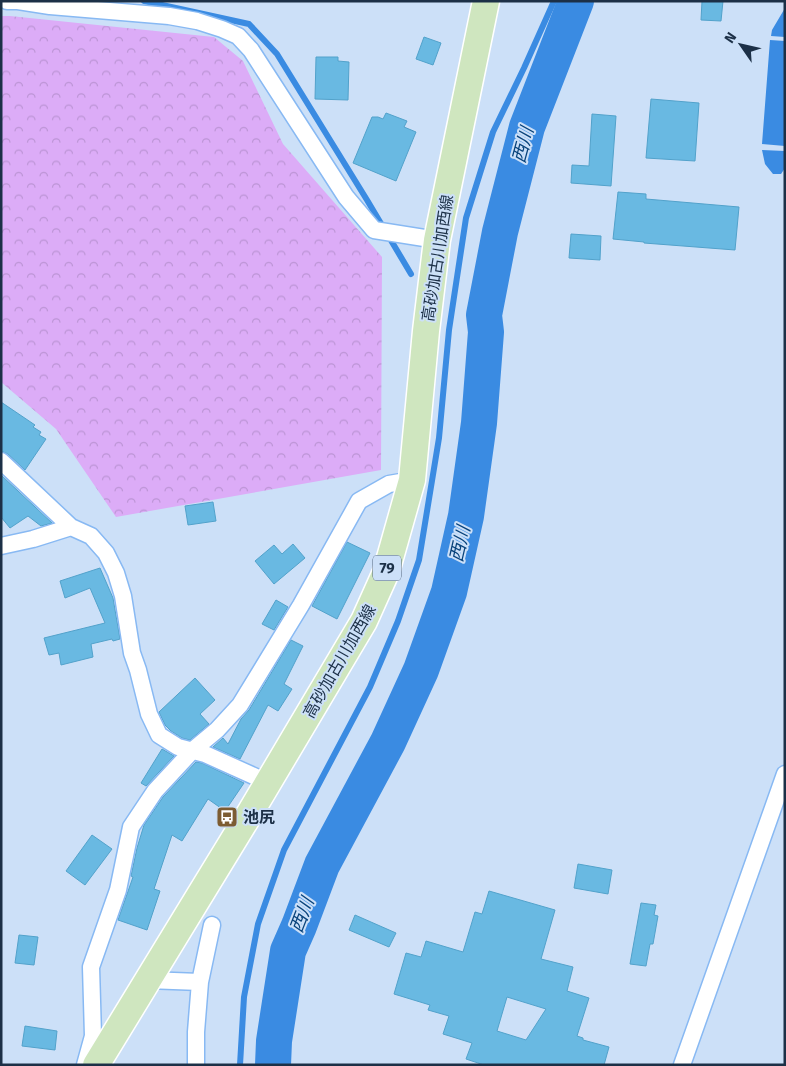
<svg xmlns="http://www.w3.org/2000/svg" width="786" height="1066" font-family="'Fira Sans','Noto Sans JP',sans-serif">
<style>
.forest{fill:url(#forest-crowns)}
.water{fill:#3a8be2}
.lines{fill:none;stroke-linecap:round;stroke-linejoin:round}
.stream{stroke:#3a8be2;stroke-width:6}
.river{stroke:#3a8be2;stroke-width:36}
.building{fill:#69b9e2;stroke:#52a2cb;fill-rule:evenodd}
.street-casing{stroke:#88b9f3;stroke-width:19}
.primary-casing{stroke:#fff;stroke-width:29}
.street{stroke:#fff;stroke-width:16}
.primary{stroke:#cfe6bf;stroke-width:26}
.labels{text-anchor:middle;stroke-width:4;stroke-linejoin:round;paint-order:stroke}
.shield{fill:#cce0f8;stroke:#51657c;stroke-width:1}
.shield-label{font-size:15px;font-weight:bold;fill:#1c3047}
.street-label{font-size:16px;fill:#1c3047;stroke:#cce0f8}
.poi-label{font-size:16px;font-weight:bold;fill:#1c3047;stroke:#cce0f8;text-anchor:start}
.water-label{font-size:18px;font-style:italic;fill:#09437b;stroke:#cce0f8}
</style>
<defs>
<pattern id="forest-crowns" width="20" height="18" patternUnits="userSpaceOnUse" patternTransform="scale(1.25)"><rect width="20" height="18" fill="#dcacf7"/><path d="M2 6a3 3 0 1 1 6 0M12 15a3 3 0 1 1 6 0" fill="none" stroke="#bc94d5"/></pattern>
</defs>
<rect width="100%" height="100%" fill="#cce0f8"/>
<path class="forest" d="M1 16H10L214 37 243 61 283 144 382 257 381 470 116 517 56 429 1 382Z"/>
<path class="water" d="M785 8V37L771 36 772 30Z
M770 40 785 41V146L762 144Z
M762 150 785 151V168L781 174H773L765 164Z"/>
<g class="lines">
<path class="stream" d="M144 1 249 24 277 54 367 200 411 274
M240 1065 244 997 258 924 284 850 370 687 398 621 419 560 439 438 449 330 466 218 493 132 524 68 554 1"/>
<path class="river" d="M273 1065 274 1041 288 951 299 926 322 865 388 742 421 670 449 592 466 516 479 423 486 332 484 315 500 232 527 127 576 1"/>
</g>
<path class="building" d="M702 1H723L721 21 701 20Z
M424 37 441 43 433 65 416 59Z
M316 57H338V61L349 62 348 100 315 99Z
M651 99 699 103 695 161 646 158Z
M386 113 407 121 404 127 416 132 396 181 353 163 372 117H378L383 119Z
M592 114 616 116 611 186 571 183 572 165 589 166Z
M618 192 646 194V199L739 207 735 250 644 243V242L613 239Z
M571 234 601 236 600 260 569 258Z
M1 402 35 425 33 427 41 432 39 435 46 439 25 470 8 454 1 451Z
M1 475 52 523 41 526 28 516 10 528 1 517Z
M213 502 216 521 188 525 185 506Z
M347 542 370 553 337 619 312 606Z
M293 544 305 558 274 584 255 561 274 545 282 554Z
M100 568 113 598 120 639 113 641 112 639 91 644 93 657 61 665 59 653 49 655 44 638 105 623 90 588 65 598 60 581Z
M276 600 288 607 274 630 262 624Z
M291 640 303 646 284 684 292 689 278 711 268 705 240 759 213 747 223 738 228 744 241 719 249 710Z
M195 678 215 700 200 714 209 724 190 740 182 738 171 731 165 725 159 712Z
M162 749 174 756 146 786 141 783Z
M196 762 202 763 244 783 225 811 208 799 182 841 172 835 154 889 160 891 147 930 118 920 133 877 131 876 137 848 144 825 163 797Z
M92 835 112 849 85 885 66 871Z
M578 864 612 870 608 894 574 888Z
M489 891 555 910 541 959 573 967 567 991 589 998 577 1036 583 1038V1040L609 1047 604 1065H484L466 1059 472 1043 443 1034 449 1016 428 1010 430 1005 394 994 406 953 421 957 426 941 463 952 475 912 482 914ZM507 997 546 1009 526 1040 497 1031Z
M641 903 656 905 654 915 658 916 653 944H650L646 966 630 964Z
M355 915 396 933 389 947 349 930Z
M19 935 38 937 34 965 15 963Z
M25 1026 57 1031 55 1050 22 1046Z"/>
<g class="lines">
<g class="street-casing">
<path id="street" d="M7 1H18L50 6 169 16 197 21 222 29 238 36 251 50 346 197 374 230 437 240
M1 461 71 527 91 536 106 553 116 573 123 596 132 653 138 670 149 714 159 735 178 747 205 754 267 782
M1 546 33 539 71 527
M147 980 200 982
M85 1065 93 1036 91 967 118 890 131 827 155 791 193 750 217 730 240 705 301 605 359 501 389 484 412 480
M196 1065V1032L200 982 212 925
M682 1065 785 774"/>
</g>
<g class="primary-casing">
<path id="primary" d="M96 1065 250 813 364 621 386 572 412 480 426 331 437 240 486 1"/>
</g>
<use href="#street" class="street"/>
<use href="#primary" class="primary"/>
</g>
<defs>
<g id="bus-square" transform="scale(1.125)"><rect x="-9" y="-9" width="18" height="18" rx="4" fill="#7c5c32" stroke="#cce0f8"/><path d="M-5-6H5V4H4V6H2V4H-2V6H-4V4H-5ZM-3.5-4V0h7V-4ZM-3.5 1.2v1.5H-2V1.2ZM2 1.2v1.5H3.5V1.2Z" fill="#fff"/></g>
</defs>
<g fill-rule="evenodd">
<use href="#bus-square" x="227" y="817"/>
</g>
<g class="labels">
<rect class="shield" x="373" y="555.5" width="28" height="25" rx="4"/>
<g class="shield-label">
<text x="387" y="573">79</text>
</g>
<g class="street-label">
<text transform="translate(437 258) rotate(-81)" y="6">高砂加古川加西線</text>
<text transform="translate(339 661) rotate(-60)" y="6">高砂加古川加西線</text>
</g>
<g class="poi-label">
<text x="243" y="823">池尻</text>
</g>
<g class="water-label">
<text transform="translate(523 145) rotate(-75)" y="6">西川</text>
<text transform="translate(460 544) rotate(-77)" y="6">西川</text>
<text transform="translate(302 915) rotate(-69)" y="6">西川</text>
</g>
</g>
<rect width="786" height="1066" fill="none" stroke="#1c3047" stroke-width="5"/>
<g transform="translate(741 45) rotate(304)" stroke="#cce0f8" stroke-width="4" paint-order="stroke">
<path d="M0-4L9 19L0 12L-9 19Z" fill="#1c3047"/>
<text y="-8" font-size="14" font-weight="bold" text-anchor="middle" fill="#1c3047">N</text>
</g>
</svg>
